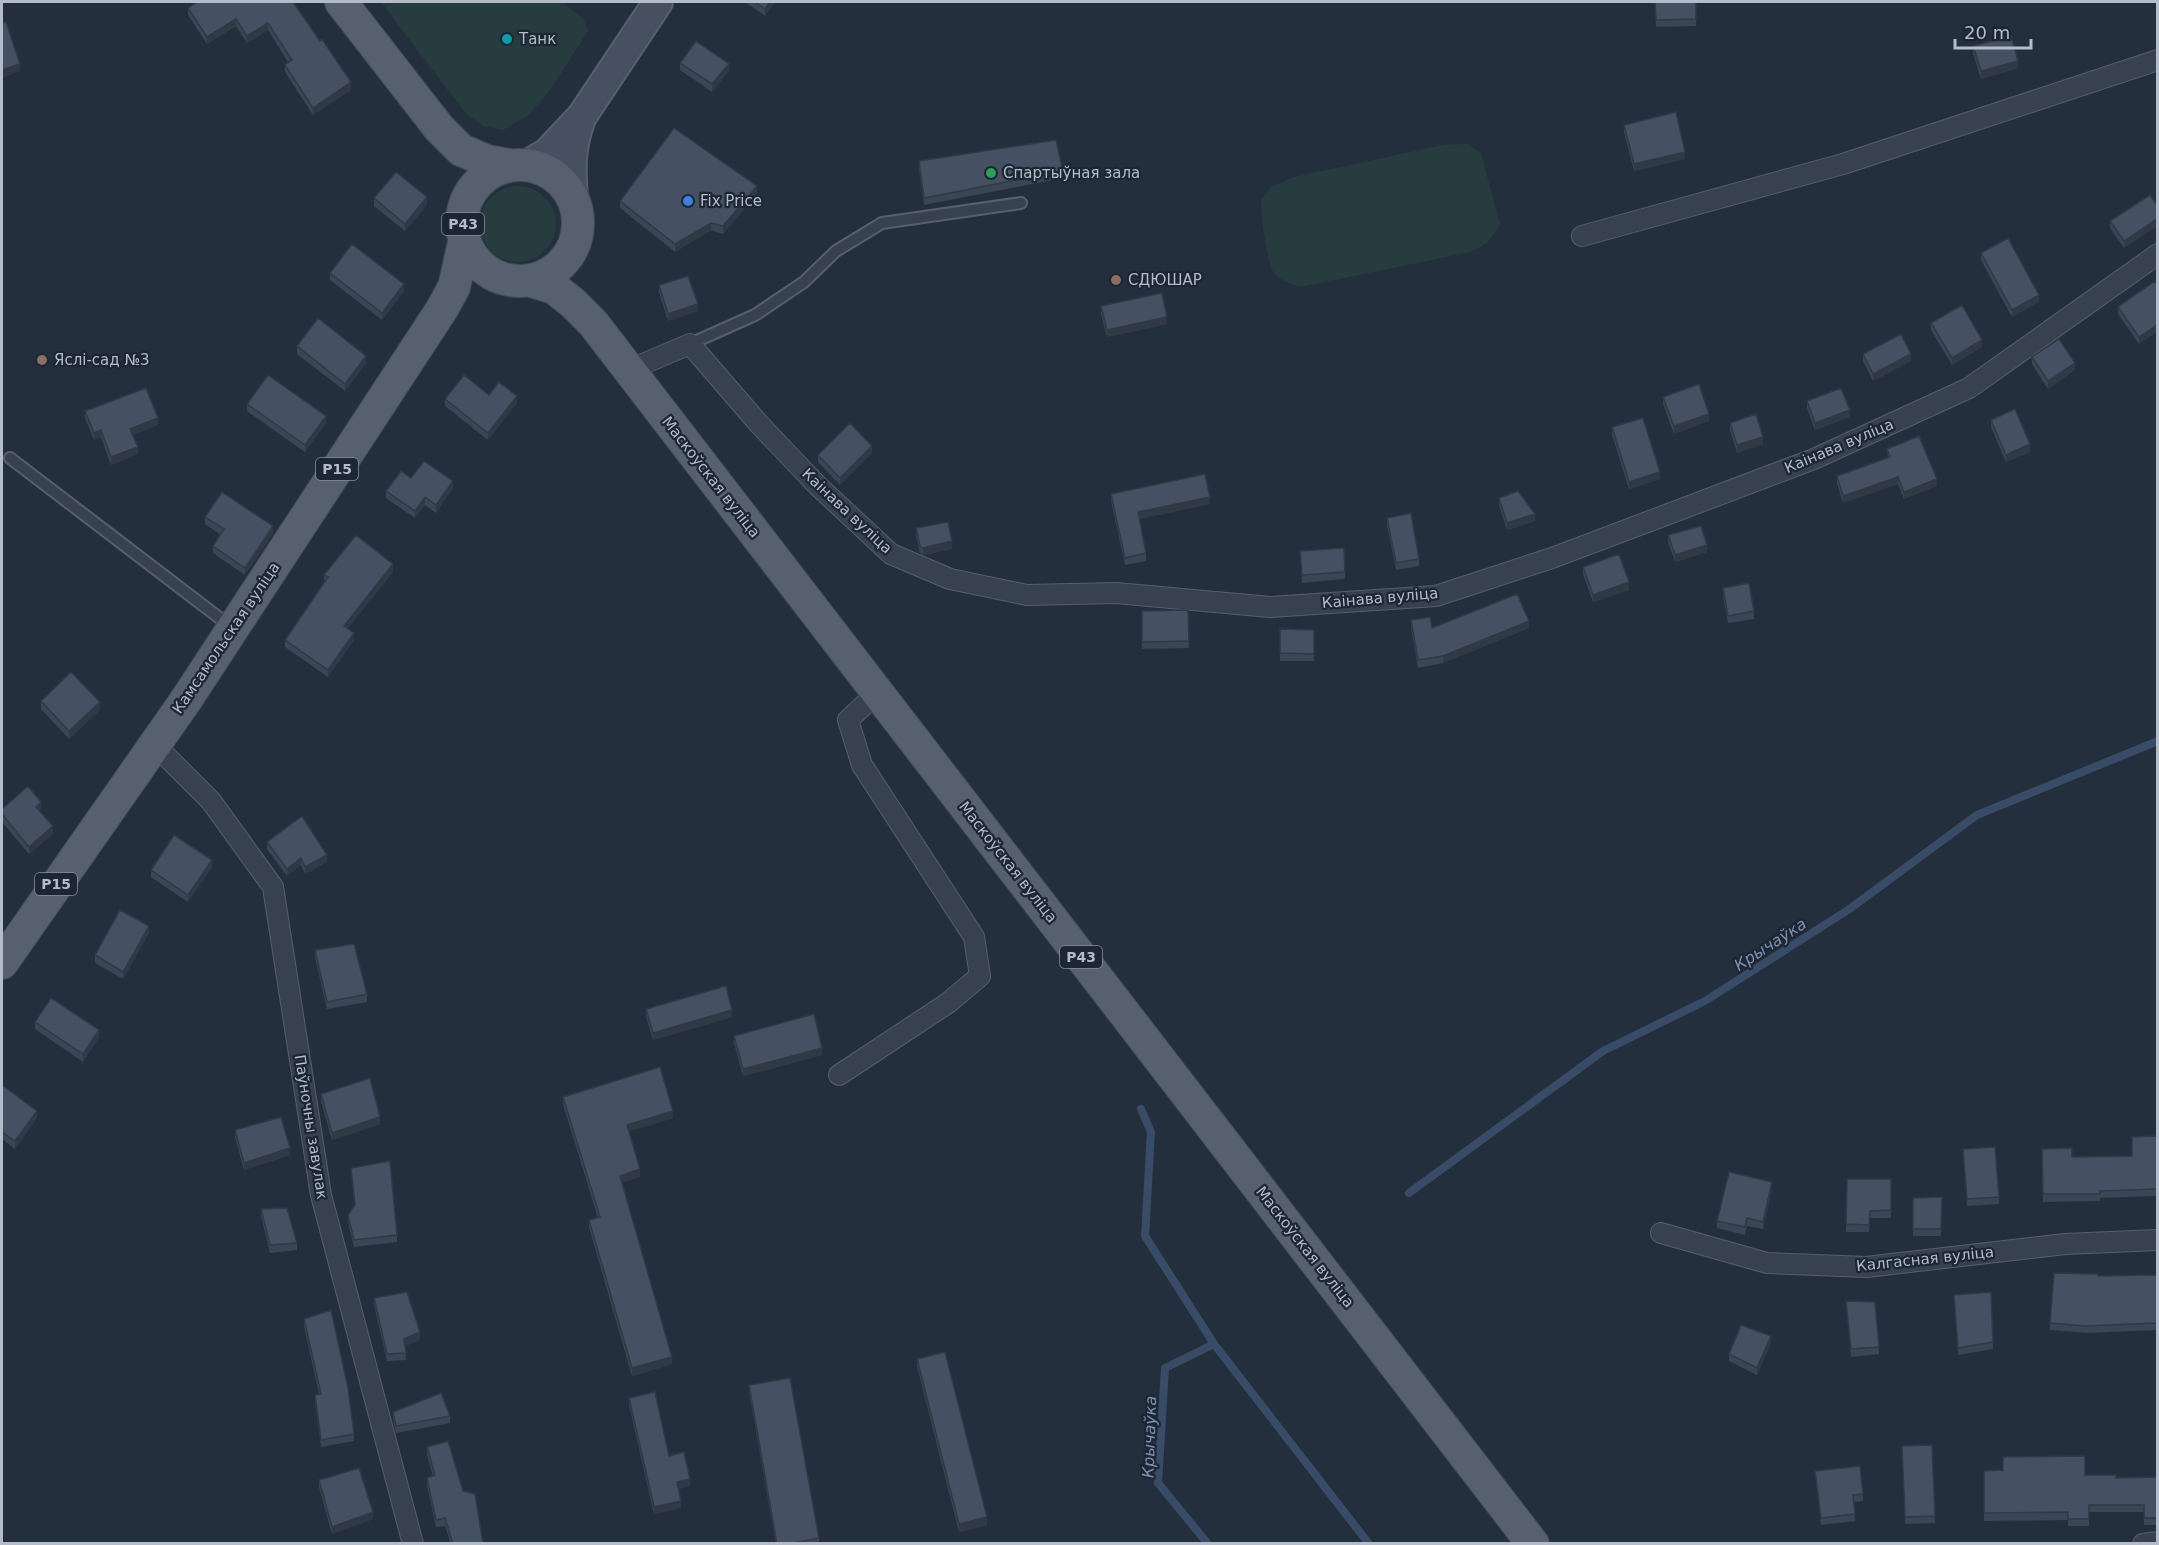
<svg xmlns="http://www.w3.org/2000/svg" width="2159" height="1545" font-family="'DejaVu Sans',sans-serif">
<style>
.green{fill:#263c3f}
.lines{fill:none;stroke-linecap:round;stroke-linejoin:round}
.stream{stroke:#394c67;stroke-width:8}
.service-casing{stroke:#565f6c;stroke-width:14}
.minor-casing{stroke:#565f6c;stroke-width:22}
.secondary-casing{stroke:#565f6c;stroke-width:32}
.primary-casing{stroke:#414a57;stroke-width:34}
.service{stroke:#38414e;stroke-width:10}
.minor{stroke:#38414e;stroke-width:20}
.secondary{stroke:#465061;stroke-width:28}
.primary{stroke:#56606e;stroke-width:32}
.wall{fill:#3b4654}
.shaded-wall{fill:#303945}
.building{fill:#455162;stroke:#303945;stroke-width:1.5}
.culture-dot{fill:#0f9aa8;stroke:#1d2633;stroke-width:2}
.leisure-dot{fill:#2e9e5b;stroke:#1d2633;stroke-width:2}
.shop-dot{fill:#3f7fe0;stroke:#1d2633;stroke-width:2}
.education-dot{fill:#8d6e63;stroke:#1d2633;stroke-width:2}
.labels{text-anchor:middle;stroke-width:4.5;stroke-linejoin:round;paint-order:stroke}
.shield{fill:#1d2633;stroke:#878f9c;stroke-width:1.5}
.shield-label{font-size:14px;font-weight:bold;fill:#b4bcc9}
.poi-label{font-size:15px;fill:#b4bcc9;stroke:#1d2633;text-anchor:start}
.street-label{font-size:15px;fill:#b4bcc9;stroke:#1d2633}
.water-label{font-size:16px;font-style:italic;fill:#7c92b1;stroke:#1d2633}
</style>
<rect width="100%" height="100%" fill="#242f3e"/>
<path class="green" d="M381 2H562L583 18 588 31 552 87 529 115 503 130 483 126 466 114Z
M1467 144 1481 153 1500 225 1487 243 1471 252 1300 287C1291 284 1277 280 1272 270 1266 256 1261 215 1261 199L1271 187 1294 177 1443 145Z
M480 224a38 38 0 1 1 76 0a38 38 0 1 1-76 0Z"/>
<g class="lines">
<path class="stream" d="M1141 1109 1151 1132 1145 1236 1214 1344 1369 1544
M1409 1193 1603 1051 1705 1001 1848 910 1977 815 2158 741
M1208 1544 1158 1483 1165 1368 1214 1344"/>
<g class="service-casing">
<path id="service" d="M690 344 755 315 804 282 836 251 882 223 1021 203
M10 458 230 626"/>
</g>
<g class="minor-casing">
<path id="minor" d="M1582 236 1843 164 2158 60
M629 370 690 344 759 424 817 485 891 554 950 579 1027 595 1116 593 1270 607 1436 596 1552 558 1814 459 1969 388 2158 254
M154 744 211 801 273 887 321 1195 413 1544
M839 1075 948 1003 980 976 974 937 862 765 848 720 877 693
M1661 1233 1767 1263 1866 1267 2065 1244 2158 1240
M2143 1544 2158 1542"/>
</g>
<g class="secondary-casing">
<path id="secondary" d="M528 164 547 153 582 116 658 2
M573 198C571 169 570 149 580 121"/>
</g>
<g class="primary-casing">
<path id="primary" d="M341 2 439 128 461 150 487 161 509 165
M462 223a58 58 0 1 1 116 0a58 58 0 1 1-116 0Z
M531 281 554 288 573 303 593 323 1533 1544
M2 963 186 700 442 309 454 287 464 243"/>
</g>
<use href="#service" class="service"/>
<use href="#minor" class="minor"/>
<use href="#secondary" class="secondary"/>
<use href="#primary" class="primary"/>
</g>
<path class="wall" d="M293 2 351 90 313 115 285 72V65L288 62 268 30 247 43 236 26 207 44 188 15V8Z
M745 2H775L765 16Z
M1655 2H1696V26L1656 27Z
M1973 46 2018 68 1981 79 1973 53Z
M680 63 729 71 712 92 680 70Z
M1624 125 1685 159 1634 171 1624 132Z
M919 161 1063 171V178L924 205 919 169Z
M757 193 723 234 711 230 675 252 620 208V201Z
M374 198 427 205 405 231 374 206Z
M2157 205V226L2124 248 2110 228V221Z
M1981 253 2039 302 2012 317 1981 260Z
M330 273 404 291 382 320 330 280Z
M2155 281 2139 344 2118 314V307Z
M659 285 698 311 668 321 659 292Z
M1101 306 1167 324 1107 337 1101 314Z
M1931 323 1982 347 1952 365 1931 330Z
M297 346 366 363 345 391 297 354Z
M1863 354 1911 361 1873 381 1863 361Z
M2032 357 2075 370 2048 389 2032 364Z
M489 395 517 403 488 440 445 406V399Z
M1663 397 1709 421 1674 434 1663 404Z
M1807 401 1850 417 1815 430 1807 408Z
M247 404 326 423 305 452 247 411Z
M85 411 158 425 133 435 138 454 111 465 101 437 94 440 85 418Z
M1991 420 2030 452 2006 462 1991 427Z
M1730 423 1763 444 1737 453 1730 430Z
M1612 427 1660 479 1629 489 1612 435Z
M1887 449 1937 486 1904 499 1898 484 1843 503 1837 483V476L1888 458Z
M872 453 840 485 818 462V455Z
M411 478 453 488 436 513 425 505 415 518 386 498V491Z
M1111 494 1210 504 1139 519 1146 553V561L1125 565 1111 501Z
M1499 498 1535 521 1507 530 1499 505Z
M205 517 273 533 245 575 213 553V546L220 534 205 524Z
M1387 518 1419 559V566L1396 570 1387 525Z
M916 528 952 549 923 555 920 553 916 535Z
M1668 535 1707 552 1675 562 1668 542Z
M1300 551 1345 572V579L1302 583Z
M1583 567 1629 590 1593 602 1583 574Z
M393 572 347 629 354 640 328 677 285 647V640L324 582V575Z
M1723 588 1754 611V619L1728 623 1723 595Z
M1188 610 1189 648 1142 649V611Z
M1411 620 1432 628H1529L1443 663 1418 668 1411 628Z
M1280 629 1314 630V661H1280Z
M41 701 100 710 69 739 41 709Z
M2 809H41L39 811 53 834 29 854 2 822Z
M267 842 327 862 305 874 301 865 287 876 267 849Z
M212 867 188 902 151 877V870Z
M149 933 123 979 95 963V955Z
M315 950 367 994V1002L327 1009 315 957Z
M646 1009 732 1017 653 1040 646 1017Z
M35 1022 99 1037 83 1062 35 1029Z
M734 1036 822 1055 743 1076 734 1043Z
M2 1085 37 1118 15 1149 2 1139Z
M321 1094 380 1124 332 1140 321 1101Z
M563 1097 673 1118 629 1131 640 1177 622 1182 672 1364 632 1376 589 1227V1220L598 1218 563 1104Z
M235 1130 290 1155 244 1170 235 1137Z
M2157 1136V1196L2100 1198V1201L2043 1202 2042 1149 2072 1157 2132 1156Z
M1963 1149 1999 1197V1204L1967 1206Z
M351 1168 397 1235V1242L354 1247 348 1222V1215L354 1206Z
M1847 1179H1891V1218H1870L1869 1232H1846Z
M1772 1190 1763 1229 1747 1226 1745 1235 1717 1228V1221Z
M1942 1197 1941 1236H1913V1198Z
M261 1209 297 1243V1250L270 1253 261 1216Z
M2157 1275V1330L2086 1333 2050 1330V1323L2098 1276Z
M1991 1292 1993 1349 1958 1355 1954 1295Z
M374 1298 420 1340 405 1346 406 1360 387 1361 374 1305Z
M1846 1301 1879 1347V1354L1851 1357Z
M304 1319 354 1434V1441L321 1447 315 1402V1395L319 1394 304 1326Z
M1771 1343 1757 1375 1729 1361V1354Z
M917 1359 987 1525 959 1532 917 1366Z
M749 1385 819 1538V1544H776L749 1392Z
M629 1398 690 1486 678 1489 681 1508 654 1514 629 1405Z
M393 1412 450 1416V1423L396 1433 393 1420Z
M1932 1445 1935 1523 1905 1524 1902 1446Z
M427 1447 463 1491 483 1544H451L445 1526 436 1527 427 1485V1478L433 1476 427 1455Z
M2003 1470 2116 1478 2157 1477V1525H2144V1512H2089V1526H2068V1520L1984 1521V1471Z
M1815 1471 1863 1494V1501L1853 1502 1855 1521 1821 1525Z
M319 1480 373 1519 332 1534 319 1487Z"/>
<path class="shaded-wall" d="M770 2H775L765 16V9Z
M236 19V26L207 44V37Z
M268 23V30L247 43V36Z
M2018 61V68L1981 79V71Z
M20 64V71L2 78V70Z
M729 64V71L712 92V84Z
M351 82V90L313 115V108Z
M1685 152V159L1634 171V164Z
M757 186V193L723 234V226Z
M427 197V205L405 231V224Z
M2157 219V226L2124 248V241Z
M711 223V230L675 252V244Z
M404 284V291L382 320V313Z
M2039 295V302L2012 317V310Z
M698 304V311L668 321V314Z
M1167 317V324L1107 337V330Z
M2157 325V332L2139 344V337Z
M1982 340V347L1952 365V358Z
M1911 354V361L1873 381V374Z
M366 356V363L345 391V384Z
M2075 363V370L2048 389V381Z
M517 396V403L488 440V433Z
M1850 410V417L1815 430V423Z
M1709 414V421L1674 434V426Z
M326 416V423L305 452V445Z
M158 418V425L130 436V429Z
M101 430V437L94 440V433Z
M1763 437V444L1737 453V445Z
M2030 444V452L2006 462V455Z
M872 446V453L840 485V478Z
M138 447V454L111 465V457Z
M1660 472V479L1629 489V482Z
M1898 477V484L1843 503V496Z
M1937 479V486L1904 499V492Z
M453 481V488L436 513V505Z
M425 497V505L415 518V511Z
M1210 497V504L1138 519V512Z
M1535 514V521L1507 530V523Z
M273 526V533L245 575V568Z
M952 541V549L923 555V548Z
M1707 545V552L1675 562V555Z
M393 564V572L344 633V626Z
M1629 582V590L1593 602V595Z
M1529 621V628L1443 663V656Z
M354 633V640L328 677V670Z
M100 702V710L69 739V731Z
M41 802V809L36 814V807Z
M53 826V834L29 854V847Z
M327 855V862L305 874V867Z
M301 858V865L287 876V869Z
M212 860V867L188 902V895Z
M149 926V933L123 979V972Z
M732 1010V1017L653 1040V1033Z
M99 1030V1037L83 1062V1054Z
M822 1048V1055L743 1076V1069Z
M37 1111V1118L15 1149V1141Z
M673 1111V1118L627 1132V1125Z
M380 1117V1124L332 1140V1133Z
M290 1148V1155L244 1170V1163Z
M640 1169V1177L620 1183V1176Z
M1772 1182V1190L1763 1229V1222Z
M420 1332V1340L404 1346V1339Z
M1771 1336V1343L1757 1375V1368Z
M672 1357V1364L632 1376V1368Z
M690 1479V1486L677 1489V1482Z
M681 1501V1508L654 1514V1507Z
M373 1512V1519L332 1534V1527Z
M987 1517V1525L959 1532V1524Z"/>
<path class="building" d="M197 2H293L320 41 322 39 351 82 313 108 285 65 292 60 268 23 247 36 236 19 207 37 188 8Z
M755 2H770L765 9Z
M1655 2H1696V19L1656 20Z
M6 22 20 64 2 70V23Z
M2011 36 2018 61 1981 71 1973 46Z
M696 41 729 64 712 84 680 63Z
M1676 112 1685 152 1634 164 1624 125Z
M674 128 757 186 723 226 711 223 675 244 620 201Z
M1056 140 1063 171 924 198 919 161Z
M396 172 427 197 405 224 374 198Z
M2150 195 2157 205V219L2124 241 2110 221Z
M2008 238 2039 295 2012 310 1981 253Z
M352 244 404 284 382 313 330 273Z
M688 276 698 304 668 314 659 285Z
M2155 281 2157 285V325L2139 337 2118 307Z
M1162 293 1167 317 1107 330 1101 306Z
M1962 305 1982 340 1952 358 1931 323Z
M318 318 366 356 345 384 297 346Z
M1901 334 1911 354 1873 374 1863 354Z
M2059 339 2075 363 2048 381 2032 357Z
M268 375 326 416 305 445 247 404Z
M464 375 489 395 499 382 517 396 488 433 445 399Z
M1699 384 1709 414 1674 426 1663 397Z
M146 388 158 418 130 429 138 447 111 457 101 430 94 433 85 411Z
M1841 388 1850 410 1815 423 1807 401Z
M2015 409 2030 444 2006 455 1991 420Z
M1756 414 1763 437 1737 445 1730 423Z
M1643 418 1660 472 1629 482 1612 427Z
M850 423 872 446 840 478 818 455Z
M1919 436 1937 479 1904 492 1898 477 1843 496 1837 476 1890 457 1887 449Z
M424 461 453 481 436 505 425 497 415 511 386 491 401 471 411 478Z
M1205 474 1210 497 1138 512 1146 553 1125 558 1111 494Z
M1518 491 1535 514 1507 523 1499 498Z
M222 492 273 526 245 568 213 546 224 529 205 517Z
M1411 513 1419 559 1396 563 1387 518Z
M948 522 952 541 923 548 920 546 916 528Z
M1701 526 1707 545 1675 555 1668 535Z
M356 535 393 564 344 626 354 633 328 670 285 640 328 577 324 575Z
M1344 548 1345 572 1302 575 1300 551Z
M1619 554 1629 582 1593 595 1583 567Z
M1749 583 1754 611 1728 616 1723 588Z
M1517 594 1529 621 1443 656 1418 660 1411 620 1430 617 1432 628Z
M1188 610 1189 641 1142 642V611Z
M1280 629 1314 630V654L1280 653Z
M71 672 100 702 69 731 41 701Z
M28 786 41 802 36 807 53 826 29 847 2 814V809Z
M302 816 327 855 305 867 301 858 287 869 267 842Z
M174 835 212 860 188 895 151 870Z
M120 910 149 926 123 972 95 955Z
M354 944 367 994 327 1002 315 950Z
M726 986 732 1010 653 1033 646 1009Z
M51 998 99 1030 83 1054 35 1022Z
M814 1014 822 1048 743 1069 734 1036Z
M660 1067 673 1111 627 1125 640 1169 620 1176 672 1357 632 1368 589 1220 600 1217 563 1097Z
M370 1078 380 1117 332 1133 321 1094Z
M2 1085 37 1111 15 1141 2 1132Z
M281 1117 290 1148 244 1163 235 1130Z
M2157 1136V1205V1189L2100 1191V1194H2043L2042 1149 2072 1148V1157L2132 1156V1137Z
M1995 1147 1999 1197 1967 1199 1963 1149Z
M390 1161 397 1235 354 1240 348 1215 355 1205 351 1168Z
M1729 1172 1772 1182 1763 1222 1747 1218 1745 1227 1717 1221Z
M1847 1179H1891V1210L1870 1211 1869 1225 1846 1224Z
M1942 1197 1941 1229H1913V1198Z
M287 1208 297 1243 270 1245 261 1209Z
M2054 1273 2098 1274V1276L2157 1275V1323L2086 1326 2050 1323Z
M407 1292 420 1332 404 1339 406 1353 387 1354 374 1298Z
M1991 1292 1993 1342 1958 1348 1954 1295Z
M1846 1301 1875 1302 1879 1347 1851 1349Z
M331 1310 348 1388 354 1434 321 1440 315 1395 321 1394 304 1319Z
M1741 1325 1771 1336 1757 1368 1729 1354Z
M945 1352 987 1517 959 1524 917 1359Z
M790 1378 819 1538 789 1544H777L749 1385Z
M655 1392 669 1456 684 1452 690 1479 677 1482 681 1501 654 1507 629 1398Z
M441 1393 450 1416 396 1426 393 1412Z
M448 1441 463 1491 475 1494 483 1544H453L445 1518 436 1520 427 1478 435 1475 427 1447Z
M1932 1445 1935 1516 1905 1517 1902 1446Z
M2085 1456V1475H2116V1478L2157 1477V1518H2144V1505H2089V1519H2068V1512L1984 1513V1471L2003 1470V1457Z
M1860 1466 1863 1494 1853 1495 1855 1514 1821 1518 1815 1471Z
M359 1468 373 1512 332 1527 319 1480Z"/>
<circle class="culture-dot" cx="507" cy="39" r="6"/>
<circle class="leisure-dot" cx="991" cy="173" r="6"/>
<circle class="shop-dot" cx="688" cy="201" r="6"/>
<g class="education-dot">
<circle cx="1116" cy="280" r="6"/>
<circle cx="42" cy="360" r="6"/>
</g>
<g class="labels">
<g class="shield">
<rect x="442" y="213" width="42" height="22" rx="4.5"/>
<rect x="316" y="458" width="42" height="22" rx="4.5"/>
<rect x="35" y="873" width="42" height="22" rx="4.5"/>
<rect x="1060" y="946" width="42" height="22" rx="4.5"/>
</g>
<g class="shield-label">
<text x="463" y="229">Р43</text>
<text x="337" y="474">Р15</text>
<text x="56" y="889">Р15</text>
<text x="1081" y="962">Р43</text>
</g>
<g class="poi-label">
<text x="519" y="44">Танк</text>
<text x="1003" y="178">Спартыўная зала</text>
<text x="700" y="206">Fix Price</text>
<text x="1128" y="285">СДЮШАР</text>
<text x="54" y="365">Яслі-сад №3</text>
</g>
<g class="street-label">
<text transform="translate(1839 446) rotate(-23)" y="5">Каінава вуліца</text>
<text transform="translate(711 477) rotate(52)" y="5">Маскоўская вуліца</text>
<text transform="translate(847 511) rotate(43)" y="5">Каінава вуліца</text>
<text transform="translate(1380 598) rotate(-5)" y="5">Каінава вуліца</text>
<text transform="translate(226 638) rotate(-56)" y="5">Камсамольская вуліца</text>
<text transform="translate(1008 862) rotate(52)" y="5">Маскоўская вуліца</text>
<text transform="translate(311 1127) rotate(81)" y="5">Паўночны завулак</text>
<text transform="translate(1305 1247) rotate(52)" y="5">Маскоўская вуліца</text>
<text transform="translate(1925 1259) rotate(-6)" y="5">Калгасная вуліца</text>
</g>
<g class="water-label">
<text transform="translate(1770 944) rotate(-33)" y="6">Крычаўка</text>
<text transform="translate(1149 1437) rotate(-88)" y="6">Крычаўка</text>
</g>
</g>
<rect width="2159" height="1545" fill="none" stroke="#b4bcc9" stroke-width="6"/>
<path d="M1955 39v9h76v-9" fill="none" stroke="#b4bcc9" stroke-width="3"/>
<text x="1964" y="39" font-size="18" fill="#b4bcc9" stroke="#1d2633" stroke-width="4.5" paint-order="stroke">20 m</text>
</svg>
